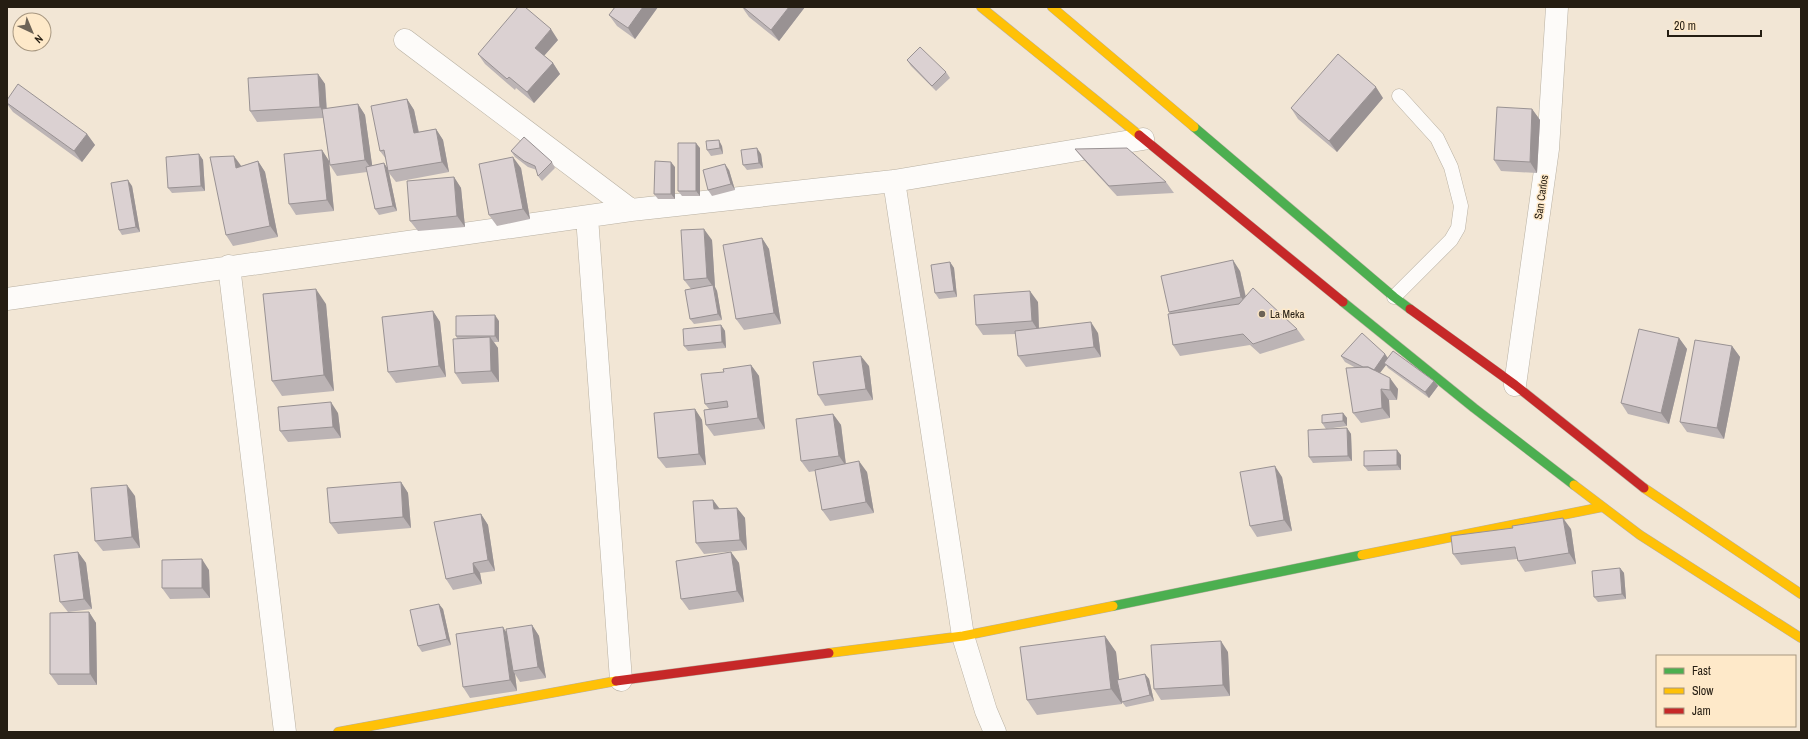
<svg xmlns="http://www.w3.org/2000/svg" width="1808" height="739" font-family="'Archivo Narrow',sans-serif">
<style>
.lines{fill:none;stroke-linecap:round;stroke-linejoin:round}
.lane-casing{stroke:#b8b0a2;stroke-width:15}
.street-casing{stroke:#b8b0a2;stroke-width:23}
.fast-casing{stroke:#b8b0a2;stroke-width:10}
.slow-casing{stroke:#b8b0a2;stroke-width:10}
.jam-casing{stroke:#b8b0a2;stroke-width:10}
.lane{stroke:#fdfbf9;stroke-width:14}
.street{stroke:#fdfbf9;stroke-width:22}
.fast{stroke:#4caf50;stroke-width:9}
.slow{stroke:#ffc107;stroke-width:9}
.jam{stroke:#c62828;stroke-width:9}
.wall{fill:#bcb4b5}
.shaded-wall{fill:#999293}
.building{fill:#dbd1d2;stroke:#999293}
.poi-dot{fill:#6d6356;stroke:#fee9c9;stroke-width:1.5}
.labels{text-anchor:middle;stroke-width:3;stroke-linejoin:round;paint-order:stroke}
.street-label{font-size:11px;fill:#251d12;stroke:#fee9c9}
.poi-label{font-size:11px;fill:#251d12;stroke:#fee9c9;text-anchor:start}
</style>
<rect width="100%" height="100%" fill="#f2e6d5"/>
<g class="lines">
<g class="lane-casing">
<path id="lane" d="M1394 297 1451 240 1458 228 1461 206 1451 167 1437 138 1399 96"/>
</g>
<g class="street-casing">
<path id="street" d="M405 40 631 210
M894 181 963 636 986 711 995 732
M587 217 621 680
M229 266 285 732
M7 299 631 210 894 181 1143 139
M1515 385 1548 149 1557 7"/>
</g>
<g class="fast-casing">
<path id="fast" d="M1194 127 1394 297 1410 309
M1343 302 1474 408 1574 485
M1113 606 1362 555"/>
</g>
<g class="slow-casing">
<path id="slow" d="M981 7 1139 135
M1052 7 1194 127
M1574 485 1640 535 1801 638
M1644 488 1801 594
M1362 555 1602 507
M829 653 963 636 1113 606
M338 732 616 681"/>
</g>
<g class="jam-casing">
<path id="jam" d="M1139 135 1343 302
M1410 309 1515 385 1644 488
M616 681 829 653"/>
</g>
<use href="#lane" class="lane"/>
<use href="#street" class="street"/>
<use href="#fast" class="fast"/>
<use href="#slow" class="slow"/>
<use href="#jam" class="jam"/>
</g>
<path class="wall" d="M615 7H658L635 39 617 26 609 15Z
M742 7H805L779 41 749 17Z
M558 40 544 56 553 63 560 74 534 103 516 88 515 90 485 64 478 54Z
M907 60 946 72 950 78 936 91 911 66Z
M318 74 325 84 327 109 358 104 365 115 372 166 384 163 387 168 386 159 380 151 407 99 414 110 419 132 436 129 443 140 449 172 396 182 389 173 397 211 379 215 375 209 367 172 337 176 330 165 323 118 257 122 250 111Z
M1383 98 1337 152 1298 119 1291 108Z
M7 100 87 134 95 145 82 162 13 112 7 104Z
M1532 109 1540 120 1537 173 1501 171 1494 160Z
M722 146 723 154 711 156 707 150Z
M700 148V196H682L678 191Z
M1075 149 1166 182 1174 193 1117 196 1083 159Z
M322 150 329 161 334 211 296 215 289 204Z
M511 151 552 162 555 168 542 181 538 176 537 170 528 167 515 157Z
M199 154 203 160 205 191 172 193 168 188Z
M761 154 763 168 747 170 743 165Z
M258 161 265 172 278 237 233 246 226 235 241 166Z
M675 167V199H658L654 194Z
M521 168 530 219 497 226 489 215Z
M729 170 735 190 712 196 708 190Z
M454 177 461 188 465 227 418 231 410 221Z
M132 186 140 232 122 235 119 230Z
M762 238 769 249 781 324 744 330 736 319Z
M712 240 715 287 717 291 722 320 694 324 690 319 691 289 684 280Z
M950 262 954 268 957 297 939 299 935 293Z
M1240 271 1246 297 1297 329 1305 340 1260 354 1250 345 1180 356 1173 345 1170 314 1169 312Z
M1038 302 1039 328 1098 333 1101 357 1026 367 1018 356 1016 334 983 335 976 325Z
M326 304 334 391 282 396 272 381Z
M433 311 440 322 446 377 396 383 388 372Z
M499 321V342H494L498 348 499 382 462 384 455 373 457 338 456 336Z
M721 325 725 331 726 348 688 351 684 346Z
M1679 338 1687 349 1669 424 1628 414 1621 403Z
M1732 346 1740 357 1724 439 1687 432 1680 422Z
M1385 354 1388 358 1434 381 1438 386 1429 398 1388 368 1386 365 1380 373 1398 389 1397 400H1389L1390 418 1361 423 1353 413 1356 368 1345 362 1341 356Z
M751 365 759 376 765 429 714 436 706 425 709 409 705 404 724 372Z
M869 366 873 400 825 406 818 395Z
M695 409 702 420 706 465 666 468 658 458Z
M338 413 341 438 288 442 280 431Z
M1343 413 1347 418V426L1326 429 1322 423Z
M833 414 841 425 846 464 867 472 874 513 830 521 822 510 815 471 809 472 801 461Z
M1347 428 1351 434 1352 461 1313 463 1309 457Z
M1401 455V470L1368 471 1364 466Z
M1282 477 1292 531 1257 537 1250 526Z
M401 482 408 493 411 528 338 534 330 523Z
M135 496 140 548 103 551 95 541Z
M713 500 720 509 737 508 745 518 747 550 704 554 696 543Z
M481 514 488 525 495 571 480 573 482 584 453 590 446 579Z
M1571 529 1576 564 1525 572 1518 561 1517 559 1461 565 1453 554Z
M78 552 86 563 92 609 68 612 60 602Z
M731 552 739 563 744 602 689 610 681 599Z
M1620 568 1624 573 1626 599 1598 602 1594 597Z
M209 570 210 598 170 599 162 588Z
M443 609 451 645 422 652 418 646Z
M89 612 96 623 97 685H58L50 674Z
M532 625 539 636 546 678 520 682 515 674 517 691 470 698 463 687 507 633Z
M1105 636 1116 652 1119 680 1145 674 1149 679 1154 701 1126 707 1122 702V700V704L1037 715 1027 700Z
M1228 652 1230 696 1161 700 1154 689Z"/>
<path class="shaded-wall" d="M643 7H658L635 39 628 28Z
M789 7H805L779 41 771 30Z
M551 29 558 40 542 58 535 48Z
M553 63 560 74 534 103 527 92Z
M318 74 325 84 327 118 320 107Z
M1376 87 1383 98 1337 152 1329 141Z
M407 99 414 110 421 144 414 133Z
M358 104 365 115 373 171 365 160Z
M1532 109 1540 120 1537 173 1530 162Z
M436 129 443 140 449 172 442 162Z
M87 134 95 145 82 162 74 151Z
M719 140 722 146 723 154 720 148Z
M696 143 700 148V196L696 191Z
M757 148 761 154 763 168 759 163Z
M322 150 329 161 334 211 327 200Z
M199 154 203 160 205 191 201 186Z
M234 156 242 167 236 168Z
M513 157 521 168 530 219 523 209Z
M258 161 265 172 278 237 270 226Z
M671 162 675 167V199L671 194Z
M384 163 388 169V171L389 173 397 211 393 206Z
M725 164 729 170 735 190 731 184Z
M454 177 461 188 465 227 457 216Z
M128 180 132 186 140 232 136 227Z
M704 229 712 240 715 287 717 291 722 320 718 314 714 288 707 278Z
M762 238 769 249 781 324 774 313Z
M1233 260 1240 271 1248 308 1241 297Z
M950 262 954 268 957 297 954 291Z
M316 289 326 304 334 391 324 375Z
M1030 291 1038 302 1039 332 1032 321Z
M433 311 440 322 446 377 439 366Z
M495 315 499 321V342L495 336Z
M1091 322 1098 333 1101 357 1094 347Z
M721 325 725 331 726 348 722 342Z
M490 337 498 348 499 382 491 371Z
M1679 338 1687 349 1669 424 1661 413Z
M1732 346 1740 357 1724 439 1717 428Z
M1385 354 1389 360 1384 363 1386 365 1376 378 1372 372Z
M861 356 869 366 873 400 866 389Z
M751 365 759 376 765 429 758 418Z
M1390 378 1398 389 1397 400 1390 390Z
M1434 381 1438 386 1429 398 1425 392Z
M1381 389 1389 400 1390 418 1382 408Z
M331 402 338 413 341 438 333 427Z
M695 409 702 420 706 465 699 454Z
M1343 413 1347 418V426L1343 421Z
M833 414 841 425 846 466 839 456Z
M1347 428 1351 434 1352 461 1348 456Z
M1397 450 1401 455V470L1397 465Z
M859 461 867 472 874 513 866 502Z
M1275 466 1282 477 1292 531 1284 520Z
M401 482 408 493 411 528 403 517Z
M127 485 135 496 140 548 132 537Z
M713 500 721 511 714 509Z
M737 508 745 518 747 550 740 540Z
M481 514 488 525 495 571 488 560Z
M1563 518 1571 529 1576 564 1569 553Z
M78 552 86 563 92 609 84 599Z
M731 552 739 563 744 602 737 591Z
M202 559 209 570 210 598 202 588Z
M473 563 480 573 482 584 474 573Z
M1620 568 1624 573 1626 599 1622 594Z
M439 604 443 609 451 645 447 639Z
M89 612 96 623 97 685 90 674Z
M532 625 539 636 546 678 538 667Z
M503 627 510 638 513 671 515 674 517 691 510 680Z
M1105 636 1116 652 1122 704 1111 689Z
M1221 641 1228 652 1230 696 1223 685Z
M1145 674 1149 679 1154 701 1150 695Z"/>
<path class="building" d="M518 7H525L551 29 535 48 553 63 527 92 509 77 507 79 478 54Z
M615 7H643L628 28 609 15Z
M743 7H789L771 30Z
M920 47 946 72 932 86 907 60Z
M1338 54 1376 87 1329 141 1291 108Z
M318 74 320 107 250 111 248 78Z
M18 84 87 134 74 151 7 103V100Z
M407 99 414 133 436 129 442 162 388 171 384 150 380 151 371 106Z
M358 104 365 160 330 165 322 109Z
M1497 107 1532 109 1530 162 1494 160Z
M524 137 552 162 538 176 535 166 524 161 511 151Z
M719 140 720 148 707 150 706 141Z
M678 143H696V191H678Z
M757 148 759 163 743 165 741 150Z
M1127 148 1166 182 1109 186 1075 149Z
M322 150 327 200 289 204 284 154Z
M199 154 201 186 168 188 166 157Z
M234 156 236 168 258 161 270 226 226 235 210 157Z
M513 157 523 209 489 215 479 164Z
M655 161 671 162V194H654Z
M384 163 393 206 375 209 366 167Z
M725 164 731 184 708 190 703 170Z
M454 177 457 216 410 221 407 181Z
M128 180 136 227 119 230 111 183Z
M704 229 707 278 684 280 681 230Z
M762 238 774 313 736 319 723 245Z
M1233 260 1241 297 1169 312 1161 276Z
M950 262 954 291 935 293 931 265Z
M713 285 718 314 690 319 685 290Z
M1253 288 1297 329 1253 344 1243 334 1173 345 1168 314 1239 304Z
M316 289 324 375 272 381 263 294Z
M1030 291 1032 321 976 325 974 295Z
M433 311 439 366 388 372 382 317Z
M495 315V336H456V316Z
M1091 322 1094 347 1018 356 1015 331Z
M721 325 722 342 684 346 683 329Z
M1639 329 1679 338 1661 413 1621 403Z
M1362 333 1385 354 1374 370 1368 367H1363L1341 356Z
M490 337 491 371 455 373 453 339Z
M1695 340 1732 346 1717 428 1680 422Z
M1393 351 1434 381 1425 392 1384 363Z
M861 356 866 389 818 395 813 362Z
M751 365 758 418 706 425 704 410 728 407 727 401 705 404 701 374 724 372 723 369Z
M1368 367 1390 378V390L1381 389 1382 408 1353 413 1346 368Z
M331 402 333 427 280 431 278 407Z
M695 409 699 454 658 458 654 413Z
M1343 413V421L1322 423V415Z
M833 414 839 456 801 461 796 419Z
M1347 428 1348 456 1309 457 1308 430Z
M1397 450V465L1364 466V451Z
M859 461 866 502 822 510 815 470Z
M1275 466 1284 520 1250 526 1240 472Z
M401 482 403 517 330 523 327 488Z
M127 485 132 537 95 541 91 488Z
M713 500 714 509 737 508 740 540 696 543 693 501Z
M481 514 488 560 473 563 474 573 446 579 434 522Z
M1563 518 1569 553 1518 561 1515 547 1453 554 1451 536 1513 528 1512 526Z
M78 552 84 599 60 602 54 555Z
M731 552 737 591 681 599 676 561Z
M202 559V588H162V560Z
M1620 568 1622 594 1594 597 1592 571Z
M439 604 447 639 418 646 410 610Z
M89 612 90 674H50V613Z
M532 625 538 667 513 671 506 629Z
M503 627 510 680 463 687 456 634Z
M1105 636 1111 689 1027 700 1020 647Z
M1221 641 1223 685 1154 689 1151 645Z
M1145 674 1150 695 1122 702 1117 680Z"/>
<circle class="poi-dot" cx="1262" cy="314" r="4"/>
<g class="labels">
<g class="street-label">
<text transform="translate(1541 197) rotate(-82)" y="4">San Carlos</text>
</g>
<g class="poi-label">
<text x="1270" y="318">La Meka</text>
</g>
</g>
<rect width="1808" height="739" fill="none" stroke="#251d12" stroke-width="16"/>
<rect x="1656" y="655" width="140" height="72" fill="#fee9c9" stroke="#a79780"/>
<rect x="1664" y="668" width="20" height="6" fill="#4caf50" stroke="#a79780"/>
<text x="1692" y="675" font-size="12" fill="#251d12">Fast</text>
<rect x="1664" y="688" width="20" height="6" fill="#ffc107" stroke="#a79780"/>
<text x="1692" y="695" font-size="12" fill="#251d12">Slow</text>
<rect x="1664" y="708" width="20" height="6" fill="#c62828" stroke="#a79780"/>
<text x="1692" y="715" font-size="12" fill="#251d12">Jam</text>
<g transform="translate(32 32) rotate(136)"><circle r="19" fill="#fee9c9" stroke="#a79780"/>
<path d="M0-3L7 15L0 10L-7 15Z" fill="#6d6356"/>
<text y="-6" font-size="11" font-weight="bold" text-anchor="middle" fill="#251d12">N</text>
</g>
<path d="M1668 30v6h93v-6" fill="none" stroke="#251d12" stroke-width="2"/>
<text x="1674" y="30" font-size="12" fill="#251d12" stroke="#fee9c9" stroke-width="3" paint-order="stroke">20 m</text>
</svg>
